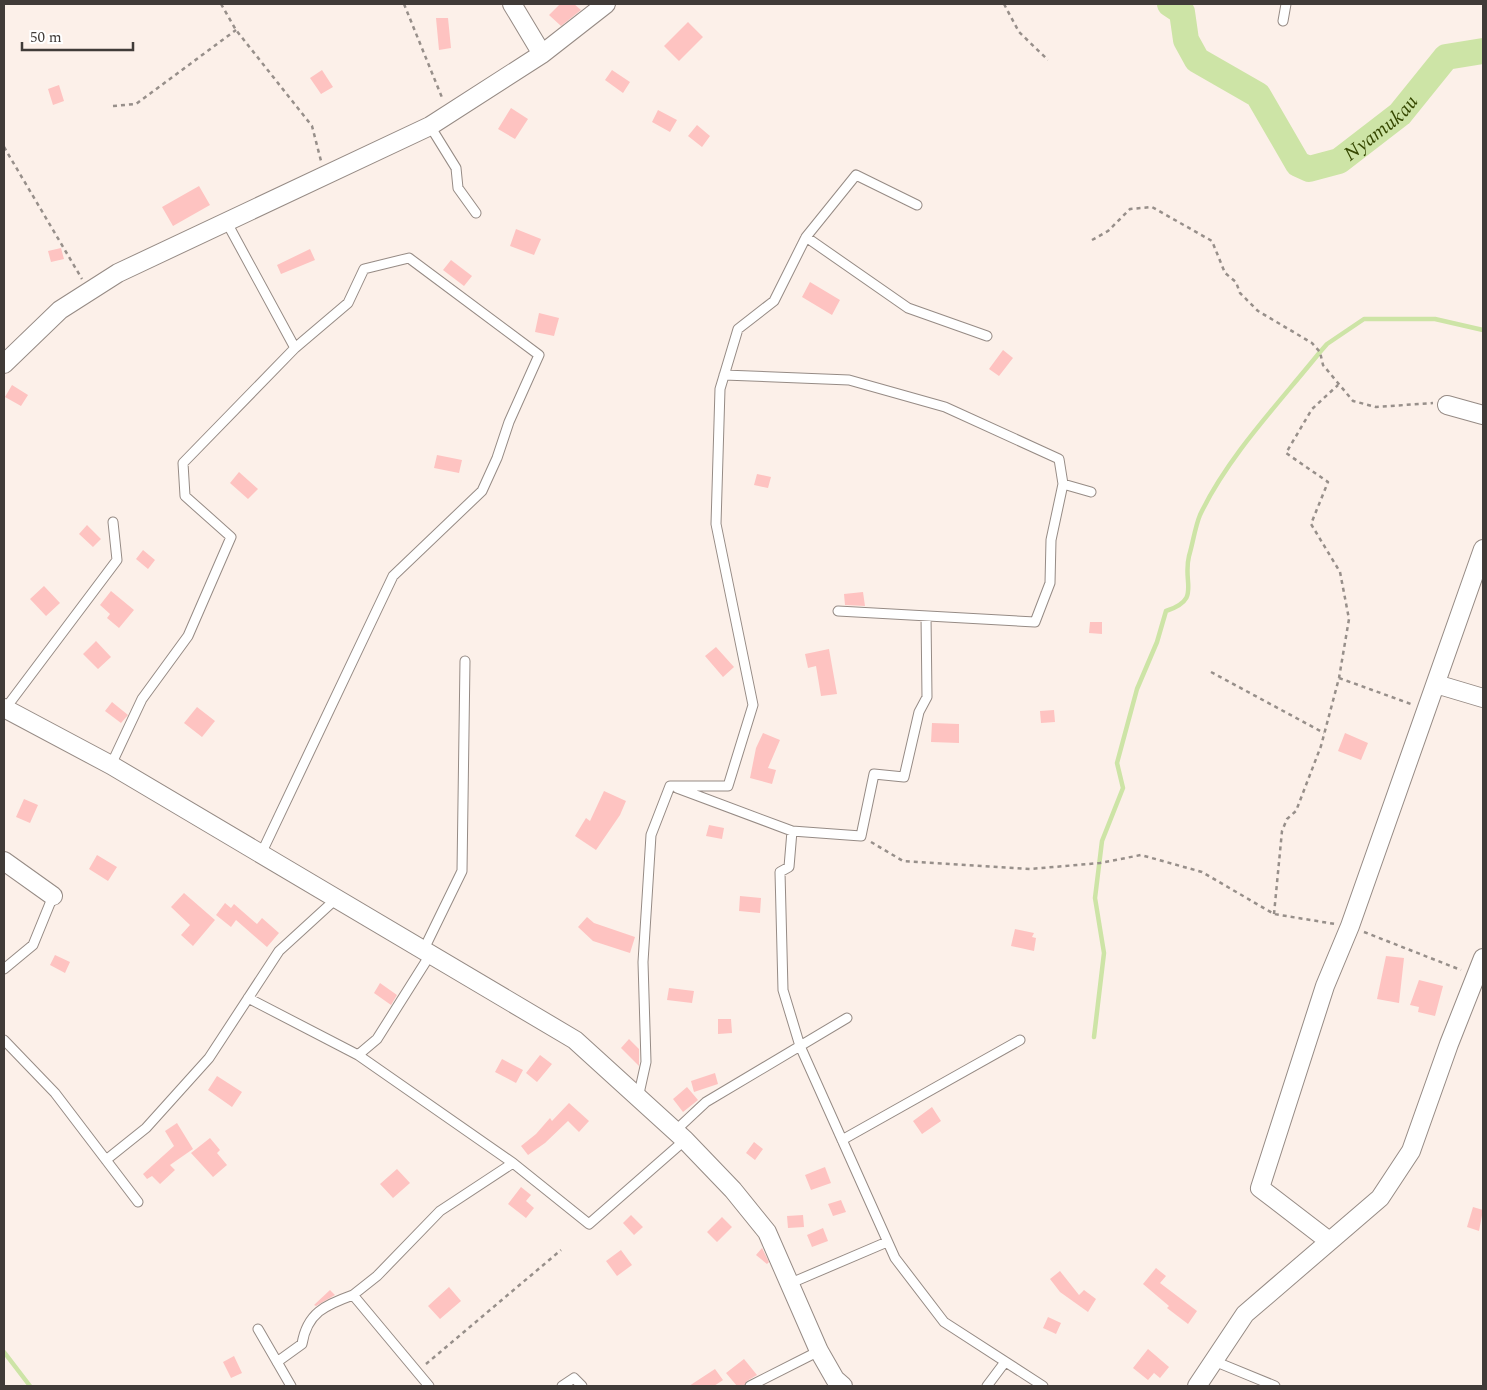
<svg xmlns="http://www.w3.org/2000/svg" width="1487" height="1390" font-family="Spectral,serif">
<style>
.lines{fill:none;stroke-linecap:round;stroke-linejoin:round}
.stream{stroke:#cde4a6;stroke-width:4.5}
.river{stroke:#cde4a6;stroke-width:26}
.building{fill:#fec3c1}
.lane-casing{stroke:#968b85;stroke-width:11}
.street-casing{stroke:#968b85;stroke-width:20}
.path{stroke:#978f8a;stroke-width:2.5;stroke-dasharray:4 4;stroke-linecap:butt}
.lane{stroke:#fff;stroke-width:9}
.street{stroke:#fff;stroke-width:18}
.labels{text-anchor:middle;stroke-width:5;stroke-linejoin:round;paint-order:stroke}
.water-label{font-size:20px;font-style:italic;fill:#364801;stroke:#fff}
</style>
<rect width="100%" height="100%" fill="#fcf0e9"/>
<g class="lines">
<path class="stream" d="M1094 1037 1104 953 1095 898 1102 841 1123 788 1117 763 1137 689 1157 642 1166 611C1202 599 1182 584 1189 556 1193 543 1195 527 1200 515 1228 456 1279 403 1320 352L1327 344 1364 319H1435L1483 330
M4 1352 30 1386"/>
<path class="river" id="s1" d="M1170 4 1182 12 1186 40 1197 60 1258 95 1298 164 1309 169 1339 161 1400 114 1446 57 1483 51"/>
</g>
<path class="building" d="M560 4H574L581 10 561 26 549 15Z
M436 18H448L451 48 439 50Z
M688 22 703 37 679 61 664 46Z
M322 70 333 87 321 94 310 78Z
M612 70 630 82 623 93 605 80Z
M59 85 64 101 53 105 48 89Z
M511 108 528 119 515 139 498 129Z
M658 110 677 120 670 132 652 122Z
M697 125 710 136 702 147 688 136Z
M199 186 210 205 173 226 162 207Z
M516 229 541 239 534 255 510 246Z
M61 248 64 259 51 262 48 251Z
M310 249 315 260 281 274 277 265Z
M451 260 472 276 464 286 443 270Z
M810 282 840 300 832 315 802 297Z
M539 313 559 318 554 336 535 332Z
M1003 350 1013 358 999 376 989 369Z
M12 385 28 395 21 406 5 397Z
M437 455 462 460 459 473 434 468Z
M239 472 258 489 248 499 230 483Z
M757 474 771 477 768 488 754 485Z
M87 525 101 539 93 547 79 534Z
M143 550 155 560 148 569 136 559Z
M44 586 60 603 46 616 30 599Z
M111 591 134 610 119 628 107 618 110 614 100 605Z
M863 592 865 606 845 605 844 594Z
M1090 622H1102V634L1089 633Z
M96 641 111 657 98 669 83 654Z
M716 647 734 667 723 677 705 656Z
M829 649 837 694 821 696 816 666 808 668 805 654Z
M112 702 128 715 121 723 105 711Z
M197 707 215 721 202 737 184 723Z
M1054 710 1055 722 1041 723 1040 711Z
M932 723 959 724V743L931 742Z
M763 733 780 740 768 768 776 770 772 784 750 778 756 748Z
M1345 733 1368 743 1361 760 1338 751Z
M604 791 626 801 620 815 596 850 575 836 586 818 590 821Z
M24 799 38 805 30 823 16 817Z
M709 825 724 828 722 839 706 836Z
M97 855 117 867 108 881 89 869Z
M184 893 215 920 193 946 181 935 190 925 171 907Z
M740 896 761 898 760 913 739 911Z
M225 903 231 908 234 904 257 924 262 918 279 933 267 947 236 920 231 927 216 915Z
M587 917 594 923 635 937 630 953 593 941 578 927Z
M1015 929 1034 933 1032 937 1036 938 1034 951 1011 946Z
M55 955 70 962 65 973 50 965Z
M1386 956 1404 958 1399 1003 1377 999Z
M1419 980 1443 986 1435 1016 1418 1012 1419 1007 1410 1005Z
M380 983 397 995 391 1005 374 993Z
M669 988 694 991 692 1003 667 1000Z
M718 1019H731L732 1033 718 1034Z
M629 1039 639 1049V1066L621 1048Z
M540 1055 552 1064 537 1082 526 1073Z
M502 1059 523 1070 516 1083 495 1072Z
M715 1073 718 1084 694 1092 691 1081Z
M217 1076 242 1092 232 1107 208 1090Z
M687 1087 698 1100 683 1112 673 1099Z
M569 1103 589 1121 579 1132 568 1121 545 1143 528 1155 521 1146 536 1134 550 1118 552 1121Z
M932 1107 941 1121 922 1134 913 1121Z
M177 1123 193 1149 170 1165 175 1170 160 1184 152 1176 147 1179 143 1174 174 1146 165 1131Z
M210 1138 220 1150 217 1153 227 1165 213 1177 191 1153Z
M754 1142 763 1149 755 1160 746 1153Z
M825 1167 831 1183 811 1190 805 1175Z
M397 1169 410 1183 393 1198 380 1184Z
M521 1187 531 1195 526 1201 534 1208 526 1218 508 1204Z
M841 1200 846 1212 833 1216 828 1204Z
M1473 1207 1483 1210 1479 1231 1467 1227Z
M631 1215 643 1227 634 1235 623 1223Z
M803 1215 804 1227 788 1228 787 1216Z
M722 1217 732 1227 717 1242 707 1232Z
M823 1228 828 1241 812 1247 807 1235Z
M762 1248 769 1262 767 1264 756 1255Z
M621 1250 632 1265 617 1276 606 1261Z
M1156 1268 1166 1276 1160 1283 1197 1311 1188 1324 1167 1308 1169 1306 1143 1284Z
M1060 1271 1079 1295 1084 1290 1096 1299 1088 1312 1060 1292 1050 1279Z
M449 1287 461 1301 440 1319 428 1306Z
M330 1290 335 1295 316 1306 314 1305Z
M1048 1317 1061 1323 1056 1334 1043 1328Z
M1148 1349 1169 1367 1160 1378 1154 1373 1148 1380 1133 1368Z
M234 1356 242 1373 231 1378 223 1362Z
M744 1359 757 1375 747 1381 744 1386H737L726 1373Z
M715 1369 723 1380 714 1386H689Z"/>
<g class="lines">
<g class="lane-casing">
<path id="lane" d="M1283 21 1286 4
M430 126 456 168 458 188 476 213
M806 237 856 175 917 205
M724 375 849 380 945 407 1059 459 1063 484 1091 492
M838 611 1035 622 1050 583 1051 540 1063 484
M5 709 117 560 113 522
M111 765 142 699 188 636 231 537 185 496 183 463 295 348 226 221
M677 788 792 831 861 836 874 774 904 777 919 712 927 697 926 616
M792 831 789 867 780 872 783 990 800 1046 895 1258 944 1322 1043 1386
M261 854 393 576 482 491 497 458 509 422 539 355 409 258 364 269 348 303 295 348
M423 951 462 871 465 661
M4 969 33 945 53 896
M248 998 358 1055 513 1163
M4 1040 55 1093 138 1202
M358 1055 377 1039 430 955
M638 1098 646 1062 643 962 651 835 670 786H728L753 705 716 524 720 389 738 329 774 301 806 237 908 308 987 336
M675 1131 706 1102 847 1018
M842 1140 1020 1040
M106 1160 146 1128 209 1058 279 951 337 898
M791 1283 887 1242
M258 1329 291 1386
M1214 1361 1275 1386
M277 1362 302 1344C307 1313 325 1305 353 1295
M429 1386 353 1295 377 1276 440 1211 513 1163 589 1224 685 1140
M562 1386 574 1378 582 1386
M750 1386 819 1351
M987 1386 1005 1362"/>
</g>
<g class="street-casing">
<path id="street" d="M512 4 542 54
M4 364 60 310 118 273 430 126 542 54 606 4
M1447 405 1483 415
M1436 684 1483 698
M4 708 111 765 575 1040 685 1140 733 1190 767 1232 819 1351 835 1379 843 1386
M4 861 53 896
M1329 1241 1260 1188 1325 986 1350 926 1483 549
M1197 1386 1245 1314 1380 1198 1411 1151 1449 1044 1483 958"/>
</g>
<path class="path" d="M221 4 236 30 312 126 321 161
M404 4 443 100
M1004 4 1019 32 1048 60
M113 106 136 104 236 30
M4 147 82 279
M1092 240 1108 231 1130 209 1152 207 1212 241 1225 273 1236 282 1240 293 1258 311 1312 343 1320 352 1323 365 1353 401 1376 407 1433 403
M1211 672 1324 733
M1339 678 1411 704
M871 842 903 861 1030 869 1100 863 1141 855 1202 872 1274 914 1335 924
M1274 914 1282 831 1287 819 1296 811 1321 746 1339 678 1349 619 1340 572 1311 524 1328 482 1286 453 1312 409 1338 385
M1364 932 1461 970
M426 1364 561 1250"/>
<use href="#lane" class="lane"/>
<use href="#street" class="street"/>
</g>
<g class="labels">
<g class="water-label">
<text dy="7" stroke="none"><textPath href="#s1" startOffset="312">Nyamukau</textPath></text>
</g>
</g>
<rect width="1487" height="1390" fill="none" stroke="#403b38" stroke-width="10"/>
<path d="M22 42v8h111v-8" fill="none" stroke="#403b38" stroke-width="2.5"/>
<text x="30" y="42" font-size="15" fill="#403b38" stroke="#ffffff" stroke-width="4" paint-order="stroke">50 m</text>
</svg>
